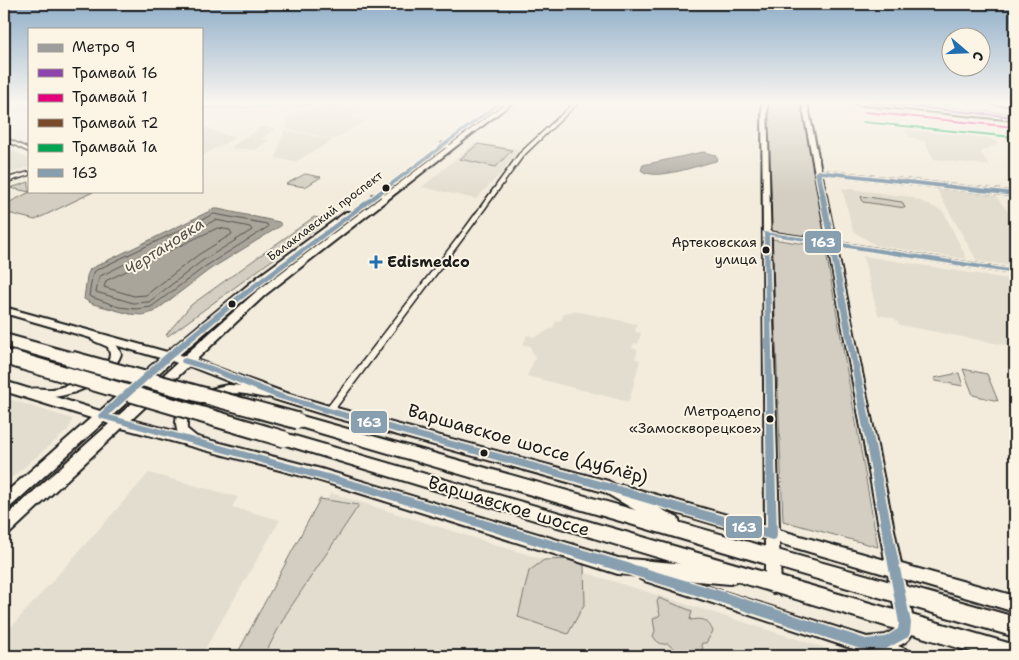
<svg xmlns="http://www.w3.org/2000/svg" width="1019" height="660" font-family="'Shantell Sans',sans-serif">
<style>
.built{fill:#e3ddcf}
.green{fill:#d3cec1;stroke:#78756e}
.water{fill:#aaa59b;stroke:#716e68}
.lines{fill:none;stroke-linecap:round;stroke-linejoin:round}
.shore{stroke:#55534f;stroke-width:1}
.minor-casing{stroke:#1c1c1c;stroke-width:3}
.tertiary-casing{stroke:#1c1c1c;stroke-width:4}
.secondary-casing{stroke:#1c1c1c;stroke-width:4}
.primary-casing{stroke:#1c1c1c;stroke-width:4}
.minor{fill:#fcf5e5;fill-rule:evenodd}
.tertiary{fill:#fcf5e5;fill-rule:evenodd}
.secondary{fill:#fcf5e5;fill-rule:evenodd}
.primary{fill:#fcf5e5;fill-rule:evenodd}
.primary-bridge-far1-casing{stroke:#1c1c1c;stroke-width:16;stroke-linecap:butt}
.primary-bridge-casing{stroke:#1c1c1c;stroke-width:19;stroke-linecap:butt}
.primary-bridge-far1{stroke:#fcf5e5;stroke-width:12}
.primary-bridge{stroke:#fcf5e5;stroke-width:15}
.bus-1-casing{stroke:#fcf5e5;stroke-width:3}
.bus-1{fill:#889fb0;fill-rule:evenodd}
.tram-1-casing{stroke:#fcf5e5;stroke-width:3}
.tram-2-casing{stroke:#fcf5e5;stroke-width:3}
.tram-3-casing{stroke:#fcf5e5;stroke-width:3}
.tram-4-casing{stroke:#fcf5e5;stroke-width:3}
.tram-1{fill:#8e44ad;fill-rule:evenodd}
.tram-2{fill:#e5007d;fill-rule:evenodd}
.tram-3{fill:#7a4b2a;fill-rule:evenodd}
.tram-4{fill:#00a651;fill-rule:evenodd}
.metro-1-casing{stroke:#fcf5e5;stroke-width:3}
.metro-1{fill:#9e9e9e;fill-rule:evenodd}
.bus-dot{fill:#1c1c1c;stroke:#fcf5e5;stroke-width:2}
.poi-dot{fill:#1f6fb2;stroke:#fcf5e5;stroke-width:2}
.labels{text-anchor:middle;stroke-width:4;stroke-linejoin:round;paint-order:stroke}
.far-street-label{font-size:12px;fill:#1c1c1c;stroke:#fcf5e5}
.bus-label{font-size:14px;fill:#1c1c1c;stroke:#fcf5e5;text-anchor:end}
.poi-label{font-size:15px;font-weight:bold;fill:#1c1c1c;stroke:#fcf5e5;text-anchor:start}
.water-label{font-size:16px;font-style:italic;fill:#55534f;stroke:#fcf5e5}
.near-street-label{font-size:18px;fill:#1c1c1c;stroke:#fcf5e5}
.line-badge{stroke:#fcf5e5;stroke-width:2}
.badge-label{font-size:14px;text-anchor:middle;font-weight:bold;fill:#fff}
</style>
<rect width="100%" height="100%" fill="#f3ecdd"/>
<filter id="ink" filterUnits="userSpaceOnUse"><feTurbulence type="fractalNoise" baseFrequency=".02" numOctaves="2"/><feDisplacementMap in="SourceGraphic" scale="10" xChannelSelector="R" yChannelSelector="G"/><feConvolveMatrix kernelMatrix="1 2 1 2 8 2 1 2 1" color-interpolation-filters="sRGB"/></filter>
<g filter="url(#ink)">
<path class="built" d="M4 102H23L29 104V110L17 114 4 108Z
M334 106 358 110 349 116 365 121 335 139 286 129 287 119 313 109Z
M201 126 235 138 201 156Z
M260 127 276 128 262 139 268 140 256 150 230 148Z
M905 129 989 138 999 143 981 152 990 166 934 159 924 141 909 137Z
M284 130 333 140 295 162 276 158Z
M475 143 519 149 502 172 476 199 422 187Z
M4 146 29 159V167L4 175Z
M842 188 911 197 943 211 967 259 875 245 853 231Z
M936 188 995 195 1015 221V266L977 261Z
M863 256 1015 280V347L900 325 894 318 878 315Z
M575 311 637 324 635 332 641 333 638 344 634 343 632 348 638 350 635 359 640 360 629 402 527 376 535 358 530 346 523 345 527 335 535 337 553 328 556 321 561 320 564 313Z
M6 398 72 419 71 424 67 431 4 484V399Z
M149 473 238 497 232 507 280 520 201 656H4V635Z
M331 493 851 656H238Z"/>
<path class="green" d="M765 102H803L826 238 775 232 768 229Z
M478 144 512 150 496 167 460 159Z
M305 174 321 177 305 187 286 184Z
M29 182V191L93 192 35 220 4 212V205L30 192 10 188Z
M861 196 902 202 905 208 863 202Z
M314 217 327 220 168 336 166 335 191 305Z
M772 239 825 247 878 547 783 521Z
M963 369 987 374 998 401 973 395Z
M959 373 963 386 936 381 934 378Z
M320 499 359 505 286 614 264 656H236Z
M572 559 584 565 585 603 568 634 518 617 529 571 544 560Z
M659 598 692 611 690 620C702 619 706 617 713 631L706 643H702L701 645 703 648 699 655C690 656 674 651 668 644 660 645 657 642 653 636L655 631 653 619 660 615 657 602Z"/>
<path class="water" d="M703 152 715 155 718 159 716 161C698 165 655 182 641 170L643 165Z
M214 209H218L279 222 282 225 209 270 154 312 142 315 130 314 93 304 84 299 87 276 90 269Z"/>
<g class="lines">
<path class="shore" d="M214 214 267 224 268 227 206 266 151 307 136 309 119 307 89 296 92 277 95 271Z
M216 220 250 227 252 230 202 261 149 302 133 303 96 292 99 277Z
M218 228 230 230 232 234 198 255 146 295 134 296 104 287 106 281Z"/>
<g class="minor-casing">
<path id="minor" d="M575 102H579L523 156 470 229 332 413 329 414 326 413 325 411 326 409 466 227 519 154Z
M4 137 29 149V152L4 140Z
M442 143H446V145H451L453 146 451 147 442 148Z
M818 170 1015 192V196L816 173V171Z
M29 172V175L4 183V179Z
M382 192 387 196 385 199H381V196L375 197 372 195Z
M766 231 1015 270V274L764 234 763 233Z"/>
</g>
<g class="tertiary-casing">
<path id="tertiary" d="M762 102H767L779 530 885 560 802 102H807L901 564 1015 596V612L904 579C907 593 917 624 911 636 908 641 903 644 898 646L908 650 910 656H877L866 653 645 581 640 579 638 574 640 569 645 567 867 637 886 635 896 629 897 623 888 575 779 543 781 585 778 590 773 593 768 590 765 585V539L622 497 617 495 615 491 617 487 622 485 765 526Z
M96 335C110 339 116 340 121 354 110 385 59 404 29 395L27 392 29 389C37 387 44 390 52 389 66 388 110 371 110 354 110 353 108 348 108 347L92 340 91 338Z
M228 385 247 386 270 391 272 394 270 397C264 399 257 396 251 395 232 391 214 394 198 406 190 412 186 418 187 429L198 438 200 441 198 444C180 451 170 423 180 409 190 394 211 388 228 385Z"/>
</g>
<g class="secondary-casing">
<path id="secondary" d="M507 102H513L265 295 196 360 283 392 329 406 608 481 678 518 680 523 678 528 672 530 666 528 604 492 329 416 274 399 189 366 131 420 321 469 618 558 730 568 736 570 738 576 736 582 730 584 618 574 321 481 122 428 10 533 4 535V518L109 424 104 422 9 508 4 510V494L91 418 4 391V381L100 411 160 358 4 313V307L167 352 259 276 346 212H352V216L267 280 179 355 184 356 257 291ZM172 361 177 363 118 416 113 415Z
M853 102H870L1015 116V120L856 104Z"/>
</g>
<g class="primary-casing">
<path id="primary" d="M298 415 1015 617V637L293 425 291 421 293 417Z
M284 433 1015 645V656H985L279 443 276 439 279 435Z"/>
</g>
<use href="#minor" class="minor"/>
<use href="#tertiary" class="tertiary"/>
<use href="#secondary" class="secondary"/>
<use href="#primary" class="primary"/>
<g class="primary-bridge-far1-casing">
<path id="primary-bridge-far1" d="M4 340 76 360
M4 356 17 360"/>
</g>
<g class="primary-bridge-casing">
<path id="primary-bridge" d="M13 359 284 439
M71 359 298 421"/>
</g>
<use href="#primary-bridge-far1" class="primary-bridge-far1"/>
<use href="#primary-bridge" class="primary-bridge"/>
<g class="bus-1-casing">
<path id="bus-1" d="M499 102H503L241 300 172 358 109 415 369 485 724 592 866 639 885 637 898 629 899 623 829 245 769 235 777 535 776 539 772 540 583 484 329 414 276 398 206 370 182 363 181 361 182 359 185 358 212 366 282 394 329 408 583 476 767 528 764 232 828 241 815 172 818 170 1015 192V196L821 174 835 242 1015 270V274L835 246 911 623 910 633 908 637 886 649 866 651 724 604 369 493 99 418 98 416 99 414 166 354 237 296Z"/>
</g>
<use href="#bus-1" class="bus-1"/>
<g class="tram-1-casing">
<path id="tram-1" d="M864 102H874L1015 116V118L866 103Z"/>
</g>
<g class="tram-2-casing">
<path id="tram-2" d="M864 111 1014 126H1015V128L865 113 863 112Z"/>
</g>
<g class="tram-3-casing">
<path id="tram-3" d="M960 102H971L1015 106V108L962 103Z"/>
</g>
<g class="tram-4-casing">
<path id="tram-4" d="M862 121 1013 136 1015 137 1013 138 864 123 862 122Z"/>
</g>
<use href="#tram-1" class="tram-1"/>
<use href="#tram-2" class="tram-2"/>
<use href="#tram-3" class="tram-3"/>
<use href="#tram-4" class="tram-4"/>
<g class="metro-1-casing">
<path id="metro-1" d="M330 102H345L343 103 281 108 201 109V107L281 106Z"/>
</g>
<use href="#metro-1" class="metro-1"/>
</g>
</g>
<linearGradient id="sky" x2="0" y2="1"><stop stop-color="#8faec9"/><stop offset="0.53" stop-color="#faf6f0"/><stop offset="1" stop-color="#faf6f0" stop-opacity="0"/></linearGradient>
<rect width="1019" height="194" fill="url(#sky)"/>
<g class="bus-dot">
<circle cx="386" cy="188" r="4.5"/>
<circle cx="766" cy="250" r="4.5"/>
<circle cx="232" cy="304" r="4.5"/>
<circle cx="770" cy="419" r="4.5"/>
<circle cx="484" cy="453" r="4.5"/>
</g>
<path class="poi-dot" d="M373.5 254.5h5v5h5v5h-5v5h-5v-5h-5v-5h5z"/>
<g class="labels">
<g class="far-street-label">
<text transform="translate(325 216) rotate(-37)" y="4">Балаклавский проспект</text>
</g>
<g class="bus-label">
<text x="757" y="247">Артековская<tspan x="757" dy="17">улица</tspan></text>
<text x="761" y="416">Метродепо<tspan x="761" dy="17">«Замоскворецкое»</tspan></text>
</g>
<g class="poi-label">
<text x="387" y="267">Edismedco</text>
</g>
<g class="water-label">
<text transform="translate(164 246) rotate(-33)" y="6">Чертановка</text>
</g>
<g class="near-street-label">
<text transform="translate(528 444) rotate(16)" y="6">Варшавское шоссе (дублёр)</text>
<text transform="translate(509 506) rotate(17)" y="6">Варшавское шоссе</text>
</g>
</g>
<g class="line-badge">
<rect x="804" y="230" width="38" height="24" rx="5" fill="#889fb0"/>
<rect x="350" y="410" width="38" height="24" rx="5" fill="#889fb0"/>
<rect x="725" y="515" width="38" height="24" rx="5" fill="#889fb0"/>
</g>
<g class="badge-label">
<text x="823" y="247">163</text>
<text x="369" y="427">163</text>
<text x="744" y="532">163</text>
</g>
<rect width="1019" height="660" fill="none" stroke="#fcf5e5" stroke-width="20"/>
<rect x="10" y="10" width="999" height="640" fill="none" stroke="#1c1c1c" stroke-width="2" filter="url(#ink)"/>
<rect x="28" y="28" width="175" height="165" fill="#fcf5e5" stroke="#a29e95"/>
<rect x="38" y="44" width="25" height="8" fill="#9e9e9e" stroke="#a29e95"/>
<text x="72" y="52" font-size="15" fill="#1c1c1c">Метро 9</text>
<rect x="38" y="69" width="25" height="8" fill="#8e44ad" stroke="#a29e95"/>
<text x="72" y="78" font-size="15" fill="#1c1c1c">Трамвай 16</text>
<rect x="38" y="94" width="25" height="8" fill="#e5007d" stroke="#a29e95"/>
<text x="72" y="102" font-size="15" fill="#1c1c1c">Трамвай 1</text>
<rect x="38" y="119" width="25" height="8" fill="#7a4b2a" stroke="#a29e95"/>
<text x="72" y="128" font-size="15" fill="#1c1c1c">Трамвай т2</text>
<rect x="38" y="144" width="25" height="8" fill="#00a651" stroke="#a29e95"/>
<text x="72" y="152" font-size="15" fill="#1c1c1c">Трамвай 1а</text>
<rect x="38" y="169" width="25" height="8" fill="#889fb0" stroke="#a29e95"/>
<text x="72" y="178" font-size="15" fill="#1c1c1c">163</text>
<g transform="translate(966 52) rotate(109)"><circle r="24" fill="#fcf5e5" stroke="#a29e95"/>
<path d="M0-4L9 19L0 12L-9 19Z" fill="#1f6fb2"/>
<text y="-8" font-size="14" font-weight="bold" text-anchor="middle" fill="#1c1c1c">С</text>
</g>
</svg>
